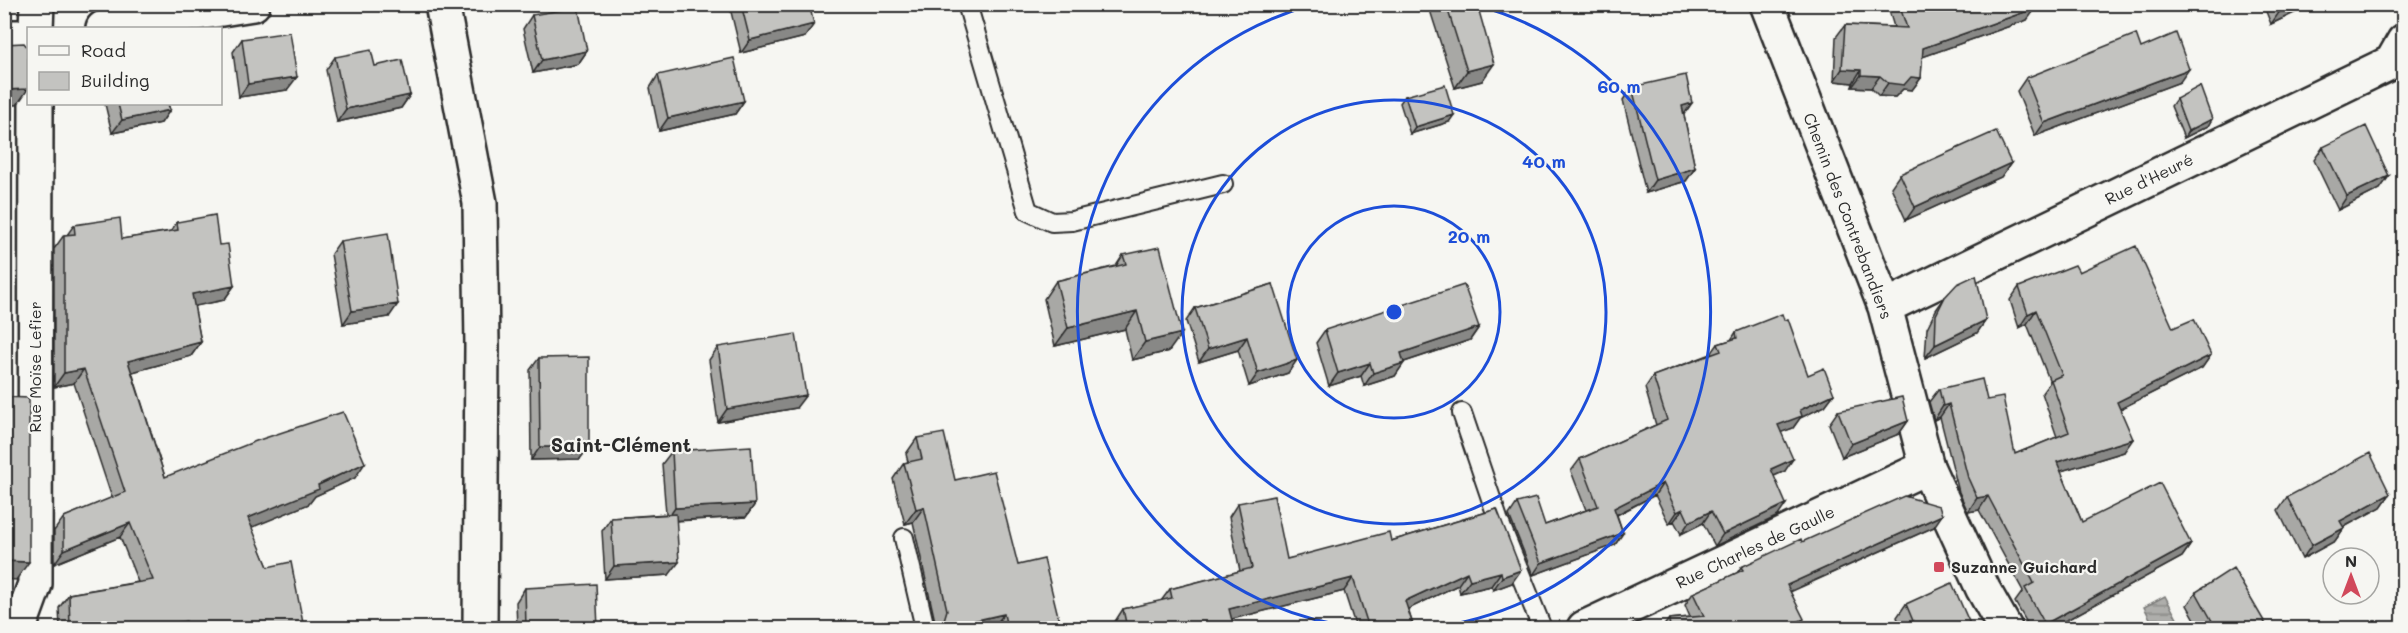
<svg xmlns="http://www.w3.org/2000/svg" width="2408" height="633" font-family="Mali,sans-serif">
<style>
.water{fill:url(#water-rules);stroke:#7a7a78;stroke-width:1.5}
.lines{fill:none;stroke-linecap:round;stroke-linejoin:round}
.service-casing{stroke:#2b2b2b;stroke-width:22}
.minor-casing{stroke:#2b2b2b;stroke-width:38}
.tertiary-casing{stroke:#2b2b2b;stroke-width:38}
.service{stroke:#f6f6f2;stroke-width:18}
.minor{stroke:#f6f6f2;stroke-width:33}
.tertiary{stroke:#f6f6f2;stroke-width:33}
.wall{fill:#a8a8a5;stroke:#2b2b2b;stroke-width:1.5}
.shaded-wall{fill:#888886;stroke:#2b2b2b;stroke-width:1.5}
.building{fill:#c3c3c0;stroke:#2b2b2b;stroke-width:1.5}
.ring{fill:none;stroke:#1d4ed8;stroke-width:3}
.poi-dot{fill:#d1495b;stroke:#f6f6f2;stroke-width:2}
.labels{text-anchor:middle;stroke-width:4.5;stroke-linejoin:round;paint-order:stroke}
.street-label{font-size:16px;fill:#2b2b2b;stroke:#f6f6f2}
.poi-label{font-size:16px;font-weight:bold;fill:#2b2b2b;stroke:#f6f6f2;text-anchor:start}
.quarter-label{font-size:20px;font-weight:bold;fill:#2b2b2b;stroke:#f6f6f2}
.centre{fill:#1d4ed8;stroke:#f6f6f2;stroke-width:3}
.ring-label{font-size:18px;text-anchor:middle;font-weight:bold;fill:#1d4ed8;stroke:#f6f6f2;stroke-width:4.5;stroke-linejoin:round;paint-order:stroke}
</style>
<defs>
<pattern id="water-rules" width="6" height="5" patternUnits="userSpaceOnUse" patternTransform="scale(1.5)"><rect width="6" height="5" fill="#aeaeab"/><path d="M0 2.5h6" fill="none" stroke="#8e8e8b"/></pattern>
</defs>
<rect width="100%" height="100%" fill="#f6f6f2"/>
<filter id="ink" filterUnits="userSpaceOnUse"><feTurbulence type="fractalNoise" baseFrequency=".0167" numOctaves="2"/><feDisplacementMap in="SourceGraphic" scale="12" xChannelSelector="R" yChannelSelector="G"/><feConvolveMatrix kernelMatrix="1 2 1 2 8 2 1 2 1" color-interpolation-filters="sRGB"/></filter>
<g filter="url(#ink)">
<path class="water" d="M2165 596 2182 628H2155L2144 607Z"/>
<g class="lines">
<g class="service-casing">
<path id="service" d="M967 4 1028 211 1052 222 1072 221 1223 184
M1462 413 1498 519 1542 628
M904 538 925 628"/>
</g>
<g class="minor-casing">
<path id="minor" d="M442 4 480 203 482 346 480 628
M1767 4 1885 307 1927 467
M36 28 37 4
M103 28 253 4
M4 37H28
M1885 307 2392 62 2404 41
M19 628 35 584 36 104"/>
</g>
<g class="tertiary-casing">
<path id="tertiary" d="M1584 628 1927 467 1983 589 2005 628"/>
</g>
<use href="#service" class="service"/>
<use href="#minor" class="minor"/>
<use href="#tertiary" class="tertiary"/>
</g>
<path class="wall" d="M736 4H809L805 37 741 53 731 12Z
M1428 4H1477L1482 81 1455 88Z
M1887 4H2034L2027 20 1922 57 1921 78 1912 90 1903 89 1895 97 1879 96 1871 88 1852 87 1853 83 1834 81 1836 37 1845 25 1894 27Z
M2263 4H2313L2271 24Z
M532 15 587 51 578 64 533 73 523 29Z
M242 39 287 90 239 97 233 52Z
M2141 48 2180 82 2035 136 2017 91 2026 78Z
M335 57 375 66 410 95 401 108 337 122 326 70Z
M658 75 744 101 735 114 659 131 650 88Z
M1632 87 1684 116 1695 168 1686 181 1646 193 1623 100Z
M1405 96 1449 122 1410 134 1400 103Z
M2176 99 2212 119 2208 126 2184 138 2171 106Z
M105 104H168L170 110 161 123 112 133Z
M2323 147 2389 176 2380 189 2338 210 2314 160Z
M2011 163 2001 177 1906 220 1891 187 1900 174Z
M177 222 219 245 234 286 224 300 194 306 201 342 191 356 132 372 165 477 355 478 315 496 309 504 251 527 268 567 304 628H60L59 608 69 594 138 582 120 537 54 564V531L64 517 112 498 74 383 54 387V249L64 235H67L74 225 122 239 171 231Z
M340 241 389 317 343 324 331 254Z
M1123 255 1169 351 1132 360 1125 329 1055 346 1044 299 1056 281 1116 266Z
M2403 269V279L2401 272Z
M2079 272 2173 328 2211 355 2202 368 2120 409 2124 452 2061 471 2082 522 2191 544 2182 557 2052 628H2030L2015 602 2023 591 1979 510 1968 512 1959 492 1940 417 1934 420 1929 402 1939 389 1987 400 2015 454 2057 437 2042 393 2050 382 2027 324 2019 328 2010 300 2019 287Z
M1273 284 1288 373 1249 386 1238 350 1199 362 1186 321 1195 308Z
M1945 297 1986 320 1977 333 1925 358 1927 328 1936 310Z
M1479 327 1470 340 1404 362 1395 376 1364 386 1361 376 1329 386 1316 343 1325 330Z
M1736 332 1808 375 1834 394 1825 406 1800 418 1793 428 1781 432 1785 471 1774 476 1778 516 1715 546 1703 523 1681 534 1674 521 1669 524 1655 495 1617 515 1623 533 1615 545 1533 575 1509 515 1517 503 1545 525 1586 510 1571 471 1580 459 1656 425 1645 388 1653 376 1711 354 1718 344 1731 340Z
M718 347 796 408 718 422 709 360Z
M539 358 580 459 531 460 530 370Z
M1838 411 1908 421 1899 434 1842 457 1829 424Z
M917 438 955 480 1018 565 1061 628H935L936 626 913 522 905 524 893 479 904 463 908 462 906 454Z
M672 451 755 504 746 517 676 521 669 575 605 579 602 531 611 518 666 514 662 464Z
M2390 494 2381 507 2344 527V528L2335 541 2302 559 2278 510 2287 497Z
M1238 503 1287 559 1391 541 1497 509 1512 583 1493 590 1491 586 1460 593 1458 585 1408 609 1414 628H1356L1344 591 1232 619 1234 628H1115L1114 623 1123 609 1161 601 1170 589 1240 571 1229 517Z
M1934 527 1790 592 1797 628H1662L1669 619 1690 617 1685 605 1693 593 1737 573 1741 567 1802 542Z
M525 588 598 628H517L516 602Z
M2196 592 2268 628H2200L2187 605Z
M1906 604 1970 624 1967 628H1901L1897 617Z"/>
<path class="shaded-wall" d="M2295 4H2313L2271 24 2280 11Z
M2036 8 2027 20 1914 60 1923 48Z
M814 24 805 37 741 53 750 40Z
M587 51 578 64 533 73 542 60Z
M1494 64 1482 81 1455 88 1467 71Z
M1842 69 1861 70 1853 83 1834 81Z
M2189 69 2180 82 2035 136 2044 123Z
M1861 75 1880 76 1871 88 1852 87Z
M297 77 287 90 239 97 248 84Z
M1911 77 1921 78 1912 90 1903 89 1895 97 1879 96 1888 83Z
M28 89 17 105H4V90Z
M410 95 401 108 337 122 346 109Z
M744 101 735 114 659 131 668 118Z
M1692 103 1683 116 1682 106Z
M170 110 161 123 112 133 122 120Z
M1454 115 1449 122 1410 134 1415 127Z
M2212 119 2208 126 2184 138 2188 131Z
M2011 163 2001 177 1906 220 1915 207Z
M1695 168 1686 181 1646 193 1655 180Z
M2389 176 2380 189 2338 210 2347 196Z
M234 286 224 300 182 309 192 294Z
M398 304 389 317 343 324 352 311Z
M2036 310 2027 324 2019 328 2028 314Z
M1137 311 1125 329 1055 346 1068 328Z
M1986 320 1977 333 1925 358 1935 345Z
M1479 327 1470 340 1392 366 1401 353Z
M1182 333 1169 351 1132 360 1145 342Z
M1247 337 1238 350 1199 362 1208 349Z
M201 342 191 356 118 376 128 361Z
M2211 355 2202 368 2108 415 2117 402Z
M1297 360 1288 373 1249 386 1258 373Z
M1370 363 1361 376 1329 386 1338 373Z
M1404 363 1395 376 1364 386 1373 373Z
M84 369 74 383 54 387 64 373Z
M1834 394 1825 406 1800 418 1793 428 1769 437 1778 425 1800 410Z
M806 395 796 408 718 422 727 409Z
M1949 404 1940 417 1934 420 1943 406Z
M1908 421 1899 434 1842 457 1851 444Z
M2133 439 2124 452 2048 475 2057 462Z
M540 447H589L580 459 531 460Z
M1793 459 1785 471 1763 481 1771 469Z
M365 463 355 478 315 496 309 504 238 533 248 518Z
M1663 483 1655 495 1606 520 1614 508Z
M2390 494 2381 507 2331 534 2340 521Z
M1988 496 1979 510 1968 512 1977 498Z
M755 504 746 517 666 521 675 508Z
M1786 504 1778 516 1715 546 1723 534Z
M924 507 913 522 905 524 916 509Z
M1683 509 1674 521 1669 524 1677 512Z
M1711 511 1703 523 1681 534 1689 522Z
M1942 515 1934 527 1778 597 1787 585Z
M130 523 120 537 54 564 64 550Z
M2344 528 2335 541 2302 559 2312 545Z
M1623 533 1615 545 1533 575 1541 563Z
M2191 544 2182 557 2052 628H2042L2045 624Z
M4 561 29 562 16 580 4 579Z
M679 562 669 575 605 579 614 566Z
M1521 570 1512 583 1493 590 1502 577Z
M1467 572 1458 585 1396 615 1405 601Z
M1501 572 1491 586 1460 593 1470 580Z
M1353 578 1344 591 1220 622 1229 609Z
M1004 614 993 628H944L946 627Z
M1804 619 1797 628H1784Z
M186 621 180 628H146Z"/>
<path class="building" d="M741 4H809L814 24 750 40Z
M1446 4H1477L1494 64 1467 71Z
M1899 4H2034L2036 8 1923 48 1921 78 1911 77 1904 85 1888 83 1880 76 1861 75V70L1842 69 1845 25 1907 28Z
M2277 4H2295L2280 11Z
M578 7 587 51 542 60 532 15Z
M290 32 297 77 248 84 242 39Z
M2176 33 2189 69 2044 123 2026 78 2136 34 2141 48Z
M24 43 28 48V89L4 90V44Z
M371 50 375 66 402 60 410 95 346 109 335 57Z
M734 58 744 101 668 118 658 75Z
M1686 75 1692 103 1682 106 1695 168 1655 180 1632 87Z
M1445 85 1454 115 1415 127 1405 96Z
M2200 86 2212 119 2188 131 2176 99Z
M118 104H168L170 110 122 120Z
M2366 126 2389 176 2347 196 2323 147Z
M1996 131 2011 163 1915 207 1900 174Z
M215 215 219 245 228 244 234 286 192 294 201 342 128 361 165 477 256 441 343 412 365 463 318 485 319 489 248 518 268 567 291 562 304 628H188L186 621 146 628H70L69 594 153 580 130 523 64 550V517L125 492 84 369 64 373V235L75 234 74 225 120 218 122 239 178 230 177 222Z
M388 233 398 304 352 311 340 241Z
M2136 246 2173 328 2194 319 2211 355 2117 402 2133 439 2057 462 2082 522 2160 483 2191 544 2045 624 2025 588 2034 583 1988 496 1977 498 1968 478 1949 404 1943 406 1939 389 1982 379 1987 400 2003 397 2015 454 2069 432 2051 380 2062 375 2036 310 2028 314 2019 287 2075 265 2079 272Z
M1160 247 1182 333 1145 342 1137 311 1068 328 1056 281 1126 264 1123 255Z
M1976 275 1986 320 1935 345 1936 315 1945 297 1957 284Z
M1273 284 1297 360 1258 373 1247 337 1208 349 1195 308Z
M1464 285 1479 327 1401 353 1404 363 1373 373 1370 363 1338 373 1325 330Z
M1782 314 1784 320 1788 319 1808 375 1824 368 1834 394 1800 410 1802 416 1778 425 1793 459 1771 469 1786 504 1723 534 1711 511 1689 522 1683 509 1677 512 1663 483 1614 508 1623 533 1541 563 1517 503 1536 498 1545 525 1598 506 1580 459 1667 420 1653 376 1721 351 1718 344 1737 338 1736 332Z
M796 334 806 395 727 409 718 347Z
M589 357V447H540L539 358Z
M4 397 29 398V562L4 561Z
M1902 397 1908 421 1851 444 1838 411Z
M944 433 955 480 994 471 1018 565 1044 559 1061 628H1007L1004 614 946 627 944 620 947 610 924 507 916 509 904 463 922 459 917 438Z
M751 446 755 504 675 508 672 451Z
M2370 453 2390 494 2340 521 2344 528 2312 545 2287 497Z
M1274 496 1287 559 1389 532 1391 541 1497 509 1521 570 1502 577 1501 572 1470 580 1467 572 1405 601 1414 628H1369L1353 578 1229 609 1234 628H1127L1123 609 1172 598 1170 589 1252 568 1238 503Z
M1904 496 1939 506 1942 515 1787 585 1804 619 1784 628H1670L1669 619 1704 616 1693 593 1743 570 1741 567 1801 539 1802 542Z
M676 514 679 562 614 566 611 518Z
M2233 568 2268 628H2216L2196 592Z
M1952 583 1970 624 1966 626 1967 628H1916L1906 604Z
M596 584 598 628H526L525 588Z"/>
</g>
<g class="ring">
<circle cx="1394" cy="312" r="106"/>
<circle cx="1394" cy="312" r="212"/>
<path d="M1361 628A318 318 0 0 1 1312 5M1476 5A318 318 0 0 1 1427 628"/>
</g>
<rect class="poi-dot" x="1933" y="561" width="12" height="12" rx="3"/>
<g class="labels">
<g class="street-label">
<text transform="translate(2149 179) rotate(-26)" y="6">Rue d'Heuré</text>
<text transform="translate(1848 216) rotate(69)" y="6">Chemin des Contrebandiers</text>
<text transform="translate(35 367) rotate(-90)" y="6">Rue Moïse Lefier</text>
<text transform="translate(1755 547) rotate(-25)" y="6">Rue Charles de Gaulle</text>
</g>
<g class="poi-label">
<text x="1951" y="573">Suzanne Guichard</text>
</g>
<g class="quarter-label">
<text x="621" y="452">Saint-Clément</text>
</g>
</g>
<circle cx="1394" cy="312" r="9" class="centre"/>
<g class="ring-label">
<text x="1619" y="93">60 m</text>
<text x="1544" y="168">40 m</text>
<text x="1469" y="243">20 m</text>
</g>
<rect width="2408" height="633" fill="none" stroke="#f6f6f2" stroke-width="24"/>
<rect x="12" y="12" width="2384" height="609" fill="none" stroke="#2b2b2b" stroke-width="2" filter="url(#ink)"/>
<rect x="27" y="27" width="195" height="78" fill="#f6f6f2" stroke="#a5a5a2" stroke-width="1.5"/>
<rect x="39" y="46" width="30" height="9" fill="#f6f6f2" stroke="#a5a5a2" stroke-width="1.5"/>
<text x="81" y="57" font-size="18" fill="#2b2b2b">Road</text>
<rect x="39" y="72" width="30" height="18" fill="#c3c3c0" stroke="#a5a5a2" stroke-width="1.5"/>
<text x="81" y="87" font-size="18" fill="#2b2b2b">Building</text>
<g transform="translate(2351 576)"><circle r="28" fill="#f6f6f2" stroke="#a5a5a2" stroke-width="1.5"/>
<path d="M0-4.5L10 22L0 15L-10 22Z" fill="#d1495b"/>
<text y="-9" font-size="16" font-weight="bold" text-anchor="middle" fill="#2b2b2b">N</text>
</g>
</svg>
